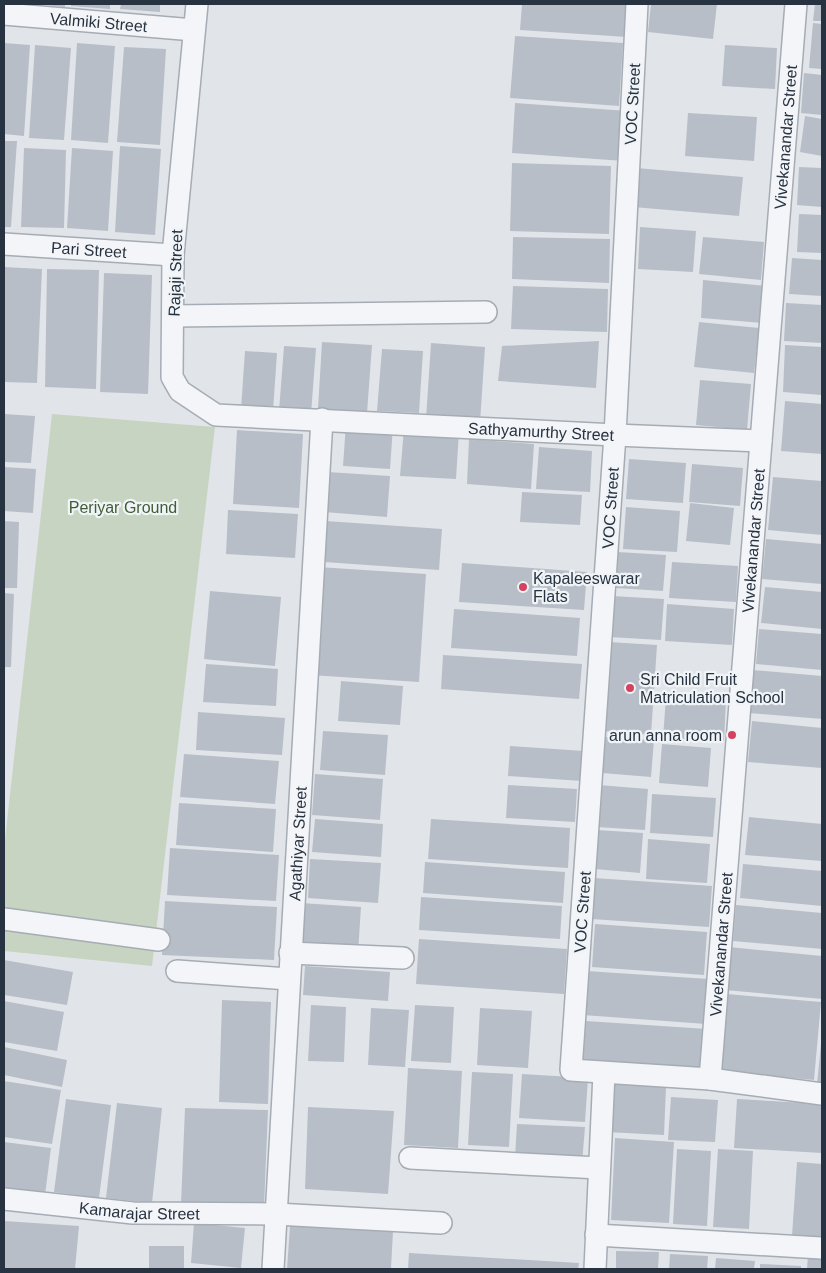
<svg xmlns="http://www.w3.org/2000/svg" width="826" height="1273" font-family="Helvetica,sans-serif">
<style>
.green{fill:#c7d4c1}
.building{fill:#b8bec7}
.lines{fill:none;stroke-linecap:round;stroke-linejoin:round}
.minor-casing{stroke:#a6acb4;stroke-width:24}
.minor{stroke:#f4f5f8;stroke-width:21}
.poi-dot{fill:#d3425f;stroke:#f0f4f7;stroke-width:2}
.labels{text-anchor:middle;stroke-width:4.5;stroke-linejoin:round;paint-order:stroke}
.street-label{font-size:16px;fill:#283342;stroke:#f0f4f7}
.park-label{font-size:16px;fill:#3f5e35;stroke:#f0f4f7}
.poi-label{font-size:16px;fill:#283342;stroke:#f0f4f7;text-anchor:start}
</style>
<rect width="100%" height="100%" fill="#e1e5ea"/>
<path class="green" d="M52 414 215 427 152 966 4 951V849Z"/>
<path class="building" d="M36 4H65V7Z
M71 4H110V9L71 6Z
M121 4H160V12L120 9Z
M522 4H629L627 37 520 30Z
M651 4H717L713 39 648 32Z
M815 4H822V21H813Z
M813 23 822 24V69L809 68Z
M515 36 623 43 619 106 510 98Z
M4 43 30 45 24 136 4 134Z
M77 43 115 46 108 143 71 140Z
M35 45 71 48 64 140 29 138Z
M725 45 777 48 775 89 722 86Z
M124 47 166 49 160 145 117 142Z
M804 73 822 75V115L801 113Z
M515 103 628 111 624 161 512 153Z
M688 113 757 117 754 161 685 156Z
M805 116 822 119V156L800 152Z
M4 141H17L11 227H4Z
M120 146 161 149 155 235 115 232Z
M24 148 66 150 64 228 21 227Z
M72 148 113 151 108 231 67 228Z
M512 163 611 166 609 234 510 231Z
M799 167 822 168V207L797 205Z
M636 168 743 177 739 216 633 207Z
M799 214 822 215V253L797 252Z
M640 227 696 231 693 272 638 269Z
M513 237 610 239 609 283 512 279Z
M703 237 764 242 761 280 699 274Z
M792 258 822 260V296L789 294Z
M4 267 42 269 37 383 4 382Z
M47 269 99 270 96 389 45 387Z
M104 273 152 275 148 394 100 392Z
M703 280 766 286 763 323 701 318Z
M513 286 608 289 607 332 511 329Z
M786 303 822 305V343L784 341Z
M699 322 759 328 754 373 694 367Z
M599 341 596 388 498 381 502 346Z
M322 342 372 345 367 413 318 409Z
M431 343 485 347 480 423 426 419Z
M785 345 822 347V395L783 392Z
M284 346 316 348 311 414 279 411Z
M382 349 423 351 419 413 377 411Z
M245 351 277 353 273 411 241 409Z
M700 380 751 384 747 430 696 425Z
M785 401 822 404V454L781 451Z
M4 414 35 416 31 463 4 462Z
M346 423 393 426 390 469 343 466Z
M404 428 459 432 456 479 400 476Z
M237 430 303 434 299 508 233 504Z
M469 439 534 444 531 489 467 484Z
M539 447 592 451 590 492 536 489Z
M629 459 686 463 683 503 626 499Z
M692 464 743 468 740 506 689 502Z
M4 467 36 469 33 513 4 511Z
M327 472 390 476 387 517 324 512Z
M773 477 822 481V535L768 530Z
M522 492 582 495 580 525 520 522Z
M690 503 734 508 730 545 686 541Z
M626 507 680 511 677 552 623 549Z
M228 510 298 514 295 558 226 554Z
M4 521 19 522 17 588H4Z
M326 521 442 529 439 570 324 562Z
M766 539 822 544V584L762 579Z
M618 552 666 555 663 591 616 588Z
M672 562 738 566 736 602 669 598Z
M462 563 587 572 584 610 459 602Z
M318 567 426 574 419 682 310 675Z
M765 587 822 592V629L761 623Z
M210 591 281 597 275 666 204 659Z
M4 593 14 594 11 667H4Z
M612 596 664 599 661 640 609 637Z
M667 604 734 609 732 645 665 641Z
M454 609 580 618 577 656 451 648Z
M759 629 822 634V670L756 664Z
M609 642 657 645 651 735 603 731Z
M443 655 582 664 579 699 441 689Z
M206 664 278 669 276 706 203 702Z
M752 670 822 676V719L749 713Z
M341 681 403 686 400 725 338 721Z
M666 697 726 700 724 741 663 738Z
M198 712 285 718 282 755 196 750Z
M752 721 822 728V768L748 762Z
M323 731 388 735 385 775 320 770Z
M605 737 654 740 651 777 602 773Z
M662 744 711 748 708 787 659 783Z
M510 746 584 751 582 781 508 776Z
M184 754 279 761 275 804 180 797Z
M315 774 383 779 380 820 312 815Z
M508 785 577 789 575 822 506 818Z
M599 785 648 789 645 830 596 827Z
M652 794 716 798 713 837 650 833Z
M179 803 276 809 273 852 176 845Z
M749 817 822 824V861L745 855Z
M315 819 383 824 381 857 312 852Z
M431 819 570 828 568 868 428 859Z
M597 830 643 833 640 873 595 869Z
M648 839 710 844 707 883 646 879Z
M170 848 279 855 276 901 167 895Z
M310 859 381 863 378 903 308 898Z
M425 862 565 872 563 903 423 893Z
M743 864 822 871V906L740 898Z
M594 878 712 886 709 927 591 919Z
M421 897 562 906 560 939 419 930Z
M165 901 277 907 274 960 162 955Z
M301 903 361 907 358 953 298 949Z
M736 905 822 913V949L733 941Z
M595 924 707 932 704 975 592 967Z
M419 939 567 949 564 994 416 984Z
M729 947 822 956V999L725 990Z
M4 960 73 972 67 1005 4 995Z
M305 966 390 972 388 1001 303 995Z
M586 971 709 979 706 1024 583 1015Z
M727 994 821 1002 814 1080 720 1071Z
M222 1000 271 1002 268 1104 219 1102Z
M4 1001 64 1012 57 1051 4 1042Z
M311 1005 346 1007 344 1062 308 1061Z
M415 1005 454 1007 451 1063 411 1061Z
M371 1008 409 1010 405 1067 368 1065Z
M480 1008 532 1011 528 1068 477 1065Z
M586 1021 707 1029 705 1070 583 1062Z
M821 1044H822V1084H817Z
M4 1047 67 1060 62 1087 4 1075Z
M408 1068 462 1071 458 1148 404 1145Z
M472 1072 513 1074 509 1147 468 1145Z
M522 1074 588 1078 585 1122 519 1118Z
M4 1081 61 1090 52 1144 4 1137Z
M609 1084 666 1087 664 1135 606 1132Z
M671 1097 718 1100 715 1142 668 1140Z
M66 1099 111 1105 99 1198 54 1192Z
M737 1099 822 1104V1153L734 1148Z
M117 1103 162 1108 152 1203 106 1198Z
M308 1107 394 1111 388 1194 305 1189Z
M185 1108 268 1110 264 1207 181 1204Z
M517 1124 585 1127 582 1163 515 1159Z
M615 1138 674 1142 669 1223 611 1220Z
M4 1142 51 1148 45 1195 4 1189Z
M677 1149 711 1151 707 1226 673 1224Z
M718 1149 753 1151 749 1229 713 1227Z
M797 1162 822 1164V1238L792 1236Z
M4 1221 79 1226 75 1269H4Z
M194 1223 245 1228 241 1268 191 1263Z
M290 1226 393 1231 391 1269H287Z
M149 1246H184V1269H149Z
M616 1251 659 1252 658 1269H616Z
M409 1253 579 1263 578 1269H408Z
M670 1254 708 1256 707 1269H669Z
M808 1255 822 1256V1269H807Z
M716 1258 755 1261 754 1269H715Z
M760 1264 801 1266V1269H760Z"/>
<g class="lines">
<g class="minor-casing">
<g id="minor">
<path id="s1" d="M197 4 173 255 172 377 180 391 216 415 615 435 761 441"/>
<path d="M637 4 615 435 571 1070 710 1079 822 1094"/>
<path id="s2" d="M4 14 194 30"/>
<path id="s3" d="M4 244 173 255"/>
<path d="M173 316 486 312"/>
<path d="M4 919 159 940"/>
<path d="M290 953 403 958"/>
<path d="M177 971 288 979"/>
<path id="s4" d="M710 1079 796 4"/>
<path d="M410 1158 599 1168"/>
<path id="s5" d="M4 1199 133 1213 276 1214 441 1223"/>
<path d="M596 1235 821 1248"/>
<path id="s6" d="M273 1269 322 419"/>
<path d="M595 1269 604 1073"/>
</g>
</g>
<use href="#minor" class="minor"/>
</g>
<g class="poi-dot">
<circle cx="523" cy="587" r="5"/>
<circle cx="630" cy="688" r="5"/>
<circle cx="732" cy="735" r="5"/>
</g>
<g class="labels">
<g class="street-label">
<text dy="6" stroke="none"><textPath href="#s2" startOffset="95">Valmiki Street</textPath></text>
<text transform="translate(632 104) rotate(-87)" y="6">VOC Street</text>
<text dy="6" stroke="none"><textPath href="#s4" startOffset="945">Vivekanandar Street</textPath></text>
<text dy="6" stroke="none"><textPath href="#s3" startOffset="85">Pari Street</textPath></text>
<text transform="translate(175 273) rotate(-88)" y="6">Rajaji Street</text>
<text dy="6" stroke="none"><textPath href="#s1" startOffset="759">Sathyamurthy Street</textPath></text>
<text transform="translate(610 508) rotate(-86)" y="6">VOC Street</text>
<text dy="6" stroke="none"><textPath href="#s4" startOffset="540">Vivekanandar Street</textPath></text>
<text dy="6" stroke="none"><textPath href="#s6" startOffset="426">Agathiyar Street</textPath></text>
<text transform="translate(582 912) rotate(-86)" y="6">VOC Street</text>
<text dy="6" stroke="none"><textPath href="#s4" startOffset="135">Vivekanandar Street</textPath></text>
<text dy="6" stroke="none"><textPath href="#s5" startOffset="136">Kamarajar Street</textPath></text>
</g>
<g class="park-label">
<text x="123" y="513">Periyar Ground</text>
</g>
<g class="poi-label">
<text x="533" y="584">Kapaleeswarar<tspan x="533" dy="18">Flats</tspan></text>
<text x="640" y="685">Sri Child Fruit<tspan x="640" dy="18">Matriculation School</tspan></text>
<text x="722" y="741" text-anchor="end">arun anna room</text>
</g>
</g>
<rect width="826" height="1273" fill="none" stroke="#283342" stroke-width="10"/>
</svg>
